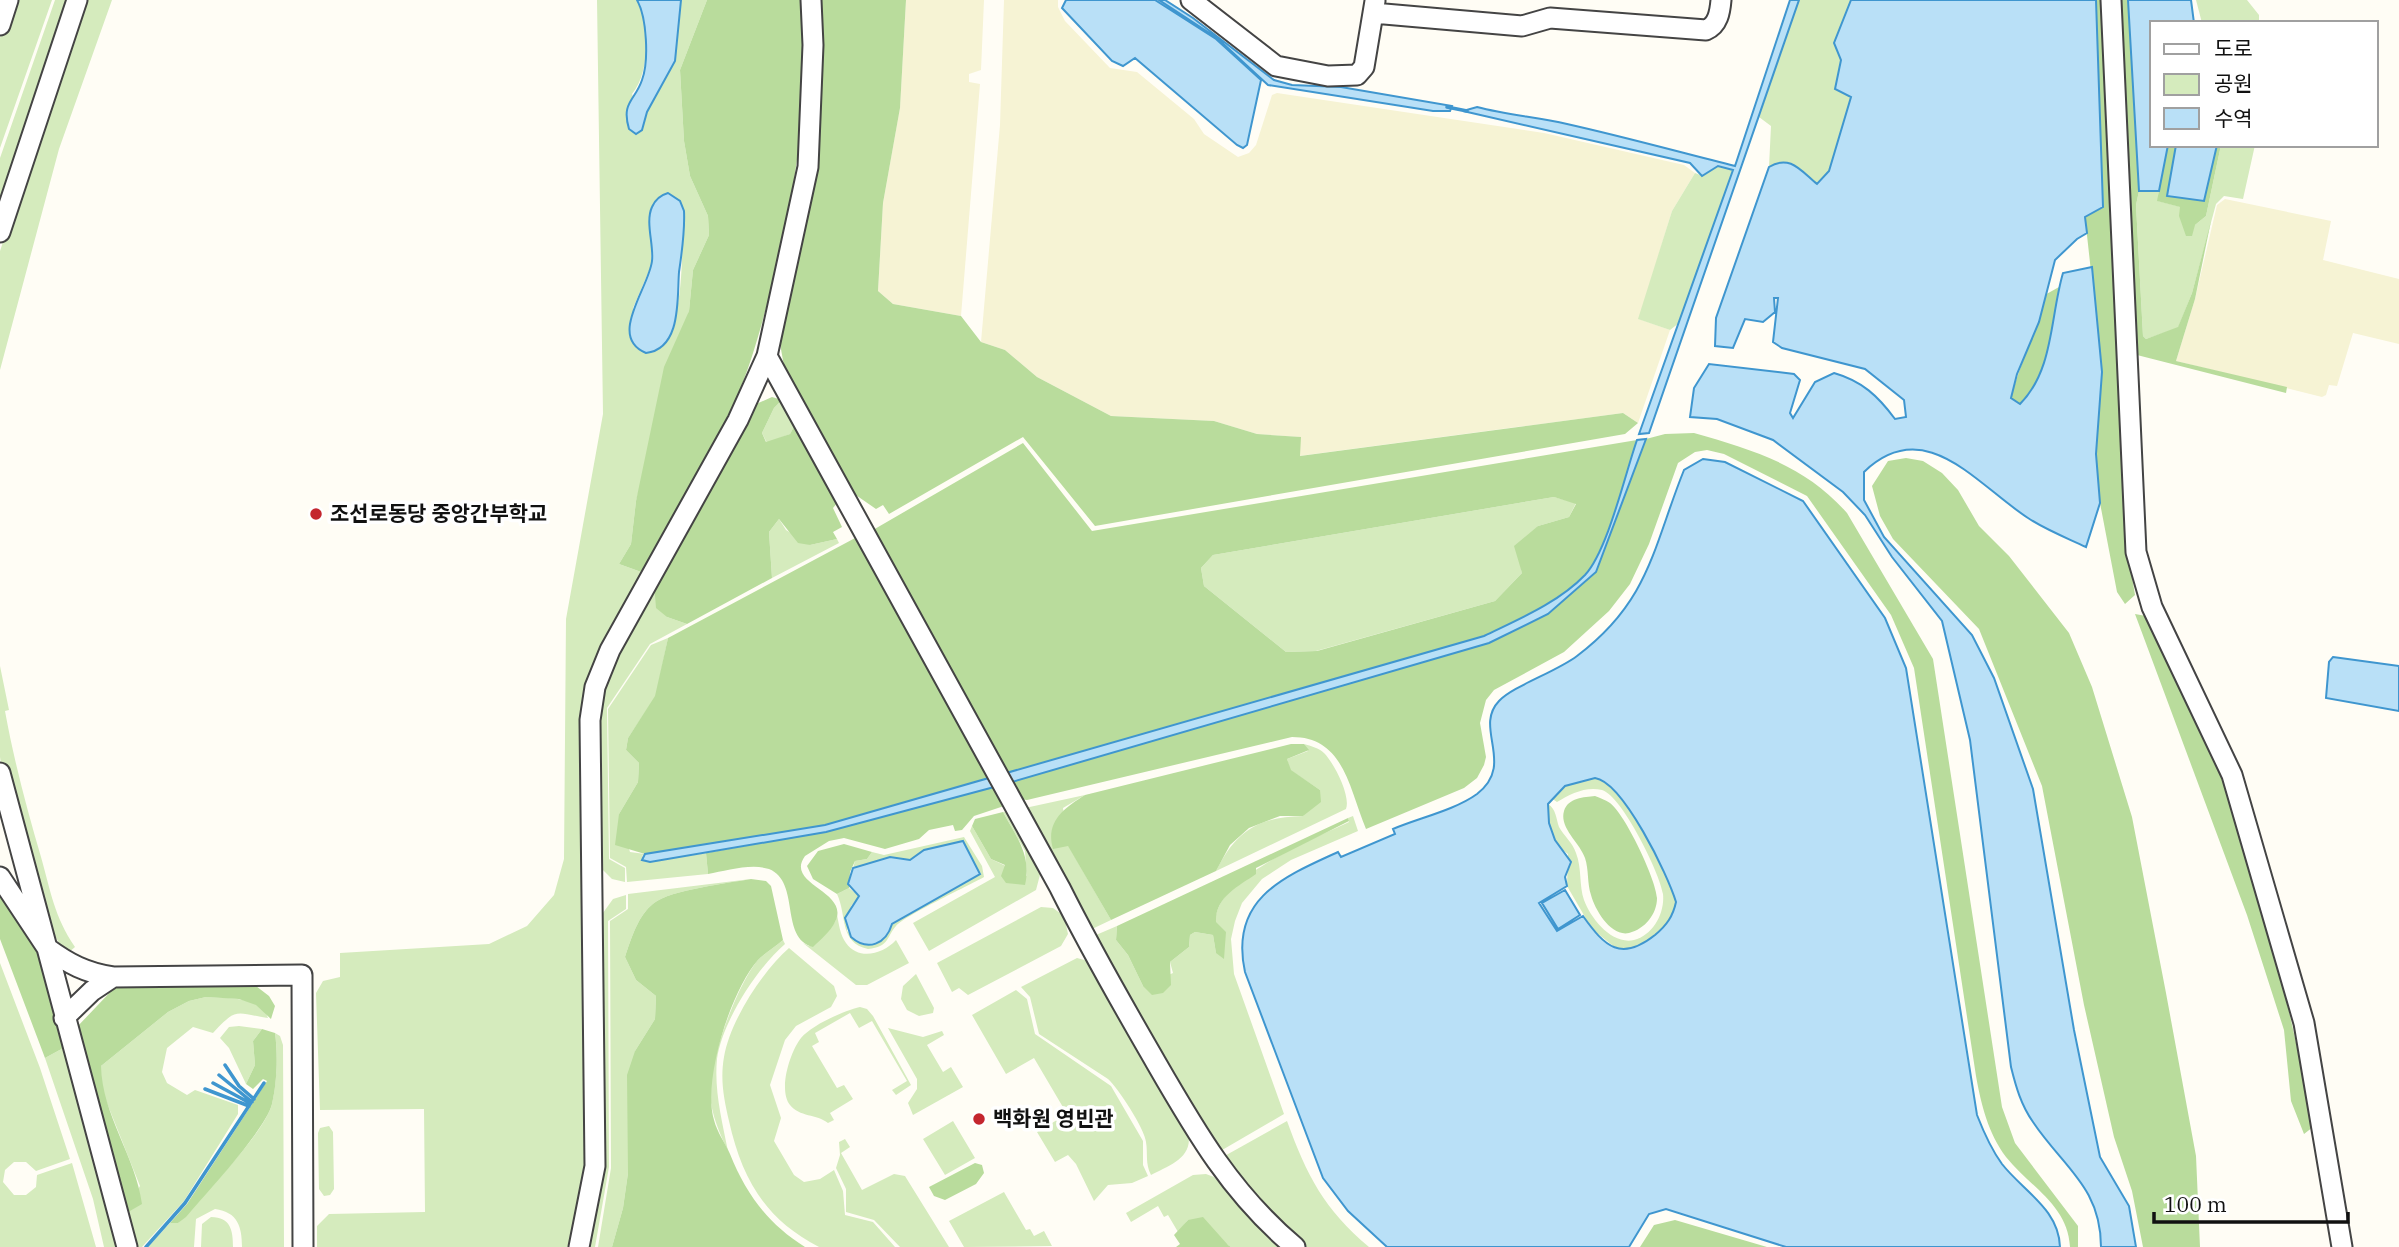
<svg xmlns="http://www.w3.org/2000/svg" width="2399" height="1247" font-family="'IBM Plex Serif','Noto Sans KR',serif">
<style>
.farmland{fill:#f6f3d4}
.green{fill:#d5ebbd;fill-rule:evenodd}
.forest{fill:#b9dc9c;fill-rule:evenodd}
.water{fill:#b9e0f7;stroke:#3f96cf;stroke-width:2;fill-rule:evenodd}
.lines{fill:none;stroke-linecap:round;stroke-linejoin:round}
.stream{stroke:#3f96cf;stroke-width:3.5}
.minor-casing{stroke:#444;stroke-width:23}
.minor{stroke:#fff;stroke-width:19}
.poi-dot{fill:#c4262e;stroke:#fff;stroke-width:2.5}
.labels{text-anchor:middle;stroke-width:7;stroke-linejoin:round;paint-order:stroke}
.poi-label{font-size:21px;font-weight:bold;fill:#111;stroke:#fff;text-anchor:start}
</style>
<rect width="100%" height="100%" fill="#fffdf5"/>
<path class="farmland" d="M906 0H984L981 70 969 74V82L980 84 961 316 893 304 878 291 883 203 900 108Z
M1004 0H1058V7L1065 21 1110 68 1137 72 1194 119 1204 134 1238 157 1249 153 1256 145 1272 95 1277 93 1544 133 1684 165 1695 173 1672 211 1639 319 1670 330 1638 423 1623 413 1299 456 1300 437 1257 434 1214 421 1111 416 1037 377 1005 350 981 342 1000 125Z
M2225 199 2331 221 2323 260 2399 279V344L2353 333 2337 386 2329 385 2326 395 2322 397 2176 361 2195 299 2217 205Z"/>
<path class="green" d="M12 0H52L0 148V38Z
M55 0H73L0 215V158Z
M84 0H112L59 149 0 370V251Z
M597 0H637C650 24 650 73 632 94L644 124 647 112 675 61 681 0H707L680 70 684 141 690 176 708 216 709 235 693 270 689 311 636 501 631 544 619 564 644 573 595 665 587 1163 570 1247H317V1226L329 1214 425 1212 424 1109 320 1110 316 993 323 981 340 977V953L489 944 527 926 554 895 564 859 566 619 603 414ZM684 219C680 250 688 348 646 353L633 308 651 266V225Z
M1799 0H1851L1834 43 1841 60 1836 88 1851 97 1829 171 1817 185C1801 171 1789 155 1769 167L1771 126 1759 117Z
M2196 0H2247L2259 15V23H2202Z
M2221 145H2255L2243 199 2224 196 2216 204 2192 293 2178 328 2146 339 2143 336 2136 205 2139 191H2159L2158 201 2181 207 2195 225 2206 216Z
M1718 166 1734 170 1679 323 1670 330 1638 319 1672 211 1695 173 1703 176Z
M782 400 796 423 790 434 767 443 762 433 774 408Z
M1554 497 1576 503 1569 517 1538 526 1520 562 1522 573 1495 601 1316 651 1286 652 1204 586 1201 568 1213 555Z
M779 519 786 530 810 545 837 539 839 543 772 578 769 532Z
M654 582 667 617 687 624 650 644 607 708 609 859 625 868V882L612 879 601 868 598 717 607 673Z
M668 638 656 696 628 738 626 750 639 763 638 782 619 814 630 852 645 854 642 856 650 862 706 853 708 874 627 882 626 867 610 858 608 709 651 645Z
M0 666 9 710 5 711C14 761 27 809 41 857 51 892 54 916 75 947L68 953C42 934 5 793 0 757 0 728 0 696 0 666Z
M1304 744C1311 746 1319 748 1324 753 1334 763 1351 796 1346 809L1216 871C1236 831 1258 817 1303 816L1320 790 1290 770 1287 759 1308 751Z
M1595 778C1623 782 1668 875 1676 902L1670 921 1659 932 1636 949H1617L1592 929 1567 886 1568 854C1553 844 1545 822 1548 804 1556 809 1556 818 1559 827 1564 836 1573 843 1576 853 1582 868 1579 886 1584 900 1591 919 1612 945 1634 940 1653 935 1665 913 1663 894 1660 873 1622 796 1602 790 1586 786 1570 794 1557 802L1551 798 1565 786Z
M1085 795 1063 808 1068 845 1111 920 1092 929 1025 808Z
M1009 811 1041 871 1036 890 929 951 913 923 995 877 970 831 972 826 991 859 1027 876 1025 851 1003 812Z
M1353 816 1358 831 1291 860 1262 879 1242 903 1235 921 1231 939 1234 974 1284 1114 1217 1153 1096 935 1117 926 1116 940 1128 955 1143 986 1173 973 1170 962 1189 947 1190 935 1195 932 1213 935 1216 953C1216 941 1214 927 1216 915 1224 875 1313 839 1349 822L1348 818Z
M964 837 982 866 984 877C968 886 904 916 896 926 885 939 890 946 868 949 839 943 847 915 837 894L849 888 859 896 851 906 847 931 863 945 891 928 892 924 981 873 924 850 910 860 890 857 853 868 855 861 867 859 872 852 884 855Z
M751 879C729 883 670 890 654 903 638 915 631 939 625 957L636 980 656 996 655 1019 635 1051 628 1173 623 1208 612 1247H598L611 1168 610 921 628 909V894Z
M626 895V909L608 921 609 1167 595 1247H583L600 917 613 899Z
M1041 907 1053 908 1064 916 1068 934 1061 946 968 995 959 988 952 992 937 963Z
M837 915C839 924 840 935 846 943 859 961 883 954 896 940L909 963 867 985H856L803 943 809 946 835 922Z
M783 940 785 944C757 968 722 1022 717 1059 714 1090 722 1121 728 1151 719 1132 712 1116 710 1095 707 1065 738 983 758 960 765 953 775 947 783 940Z
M789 948 834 986 837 996 831 1007 796 1026 785 1040 770 1085 781 1118 774 1141 794 1175 804 1182 820 1179 834 1170 843 1191 845 1215 873 1222 895 1247H819C765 1219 742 1179 729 1121 724 1099 720 1080 724 1057 730 1021 762 972 789 948Z
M1077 958 1088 961 1188 1133C1194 1158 1168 1166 1151 1175 1145 1163 1148 1154 1146 1142 1145 1129 1118 1088 1108 1079L1039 1034 1030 997 1021 987Z
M0 963 40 1068 70 1159 36 1171 26 1162H14L5 1170 3 1182 14 1195H26L36 1187 37 1175 72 1163 96 1247H0Z
M916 974 934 1008 933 1013 919 1016 907 1010 901 999 903 986Z
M1016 990 1027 999 1035 1034 1111 1086 1143 1141V1165L1148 1176 1132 1183 1108 1185 1094 1201 1076 1164 1068 1155 1055 1162 1037 1132 1067 1114 1034 1058 1006 1074 972 1015Z
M206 997C226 998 261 996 268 1018 235 1013 237 1007 213 1033L193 1027 167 1048 162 1072 167 1083 187 1095 195 1090 238 1105V1114L184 1201 142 1247H132L123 1215 140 1186 101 1088V1066L168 1012 189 1001Z
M860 1007 867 1009 873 1016 911 1085 896 1095 892 1090 907 1081 872 1021 859 1028 850 1013 815 1033 819 1042 812 1046 837 1088 844 1085 853 1099 830 1113 834 1120 828 1123C817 1114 799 1117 790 1105 778 1090 790 1052 801 1038 812 1025 843 1011 860 1007Z
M239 1026 262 1029 253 1041 255 1065 246 1084 229 1048 220 1038 229 1027Z
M888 1028 923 1037 942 1031 944 1035 927 1045 943 1072 951 1067 963 1087 913 1115 908 1103 917 1089V1079Z
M275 1033 280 1036 283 1045 284 1247H242C242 1227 238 1212 215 1209L196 1219 194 1247H148L170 1223H178C201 1196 264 1135 272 1104 277 1082 278 1055 275 1033Z
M67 1046 123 1247H104L93 1199 45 1058Z
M953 1121 975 1158 945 1175 923 1139Z
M1287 1121C1307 1176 1324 1209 1369 1247H1307L1290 1233 1221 1158Z
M329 1126 333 1132 334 1189 330 1195 324 1196 319 1189 318 1133 320 1128Z
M845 1139 850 1147 841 1153 862 1190 894 1174 905 1176 949 1247H900L874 1220 846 1212V1189L836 1168 840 1155 839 1142Z
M1206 1174 1214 1177 1283 1247H1231L1188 1220 1178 1232 1168 1215 1164 1217 1158 1206 1131 1222 1126 1213 1193 1175Z
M1004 1192 1026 1230 1030 1229 1034 1236 1044 1231 1052 1246 964 1247 949 1221Z
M211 1217C231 1217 233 1231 233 1247H201L202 1224Z"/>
<path class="forest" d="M707 0H800C810 98 797 183 774 278 763 319 753 360 736 399 711 459 675 516 644 573L619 564 631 544 636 501 664 367 689 311 693 270 709 235 708 216 690 176 684 141 680 70Z
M819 0H906L900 108 883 203 878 291 893 304 961 316 981 342 1005 350 1037 377 1111 416 1214 421 1257 434 1301 437 1300 456 1623 413 1638 423 1625 434 1095 526 1023 437 889 514 883 505 876 509 850 491 793 389 784 366 779 338 814 172 820 117Z
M2096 0H2104L2127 548 2135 595 2125 604 2117 592 2100 503 2096 454 2102 372 2085 217 2103 207Z
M2118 0H2128L2139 191 2136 205 2143 336 2146 339 2178 327 2192 293 2211 221 2195 299 2176 361 2287 387 2286 393 2137 355Z
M2168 145H2221L2206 216 2195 225 2192 236H2186L2179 216 2180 207 2157 201Z
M2059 287C2053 327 2049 374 2020 404L2011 398C2020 363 2037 332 2043 296Z
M772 397 782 400 774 408 762 433 766 442 790 434 796 423 838 502 833 508 842 527 833 532 837 539 810 545 798 543 779 519 769 532 772 578 687 624 667 617 656 608 654 582 754 405Z
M1694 433C1753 450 1805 465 1847 513L1933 659 2002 1107 2015 1143 2078 1226V1247H2070C2068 1205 2030 1187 2006 1157 1988 1133 1981 1104 1976 1076L1914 668 1891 615 1807 496 1724 454 1707 450 1695 452 1678 463 1649 544 1630 584 1609 611 1564 652 1494 690 1486 700 1480 723 1486 757 1484 765 1477 778 1464 788 1366 829C1349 788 1344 737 1292 737L1027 800 1020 799 1010 782 1489 643 1548 614 1596 572 1646 439 1665 434Z
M1637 440C1625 474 1607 550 1585 575 1558 603 1519 619 1484 636L1007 776 873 530 1023 443 1092 531ZM1554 497 1576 504 1569 517 1538 526 1514 546 1522 573 1495 601 1317 651 1286 652 1204 586 1201 568 1213 555Z
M1906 458 1923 461 1942 473 1958 490 1979 526 2009 556 2069 633 2092 687 2132 817 2166 993 2196 1156 2200 1247H2143L2132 1191 2114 1137 2084 1005 2042 786 1979 629 1893 539 1880 516 1872 486 1888 461Z
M857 537 992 780 825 825 645 854 615 845 619 814 638 782 639 763 626 750 628 738 655 696 668 638Z
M2135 614 2146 616C2170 665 2197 715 2217 766 2261 882 2290 1006 2313 1127L2304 1134 2291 1101 2284 1030 2247 915Z
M1291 744H1304L1309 750 1287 759 1291 770 1320 790 1321 802 1303 816H1280L1249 828 1230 845 1216 871 1111 920 1068 846 1053 849C1045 822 1064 808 1085 795Z
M998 786 1007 805 974 816 962 830 955 831 953 825 929 830 919 839 885 849 844 838 829 841 805 856C784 885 851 891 835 922 831 931 820 940 813 947 779 938 801 882 769 869 751 863 726 871 708 874L706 853 826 832Z
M1595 796C1600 798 1606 800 1610 803 1625 814 1656 879 1657 898 1657 914 1645 929 1629 933 1611 937 1595 910 1591 895 1587 883 1589 870 1585 858 1580 843 1559 828 1564 811 1568 798 1584 797 1595 796Z
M1003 812C1016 836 1032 856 1025 885L1006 883 1001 876 1005 865 991 859 972 826 975 819Z
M1348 818 1349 821 1256 868V874C1239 886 1215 897 1216 922L1226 932 1224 959 1216 953 1213 935 1195 932 1190 935 1189 947 1170 962 1171 985 1163 993 1152 995 1143 986 1128 955 1116 940 1117 926Z
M844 844 872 852 867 859 855 861 850 872 849 888 837 894 813 879 807 866 818 851Z
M751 879 766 881 771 886 783 940C775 947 765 953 758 960 731 990 702 1081 714 1120 717 1132 725 1143 730 1154 746 1194 768 1224 805 1247H612L623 1208 628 1173 627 1075 635 1051 655 1019 656 996 636 980 625 957C631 939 638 915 654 903 670 890 729 883 751 879Z
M0 886 36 949 67 1046 45 1058 0 939Z
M247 979 269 996 275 1006 271 1019 256 1005 239 999 206 997 189 1001 168 1012 101 1066C102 1115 136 1157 142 1204L123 1215 76 1028 117 985Z
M262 1029 275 1033C278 1055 277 1083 272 1104 265 1131 206 1193 186 1217L178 1223H170L187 1204 267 1081 263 1079 253 1089 246 1084 255 1065 253 1041Z
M975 1163 982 1165 984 1173 976 1184 945 1200 934 1196 929 1187Z
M1203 1217 1228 1245 1231 1247H1176L1180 1244 1174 1235 1188 1220Z
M1675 1220 1767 1247H1640L1654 1225Z"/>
<path class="water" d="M637 0H681L675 61 647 112 642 130 636 134 629 129C621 102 635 101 642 80 649 61 647 18 637 0Z
M1066 0H1155L1216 39 1261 80 1247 145 1243 148 1237 145 1135 58 1123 66 1112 61 1062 8Z
M1159 0H1165L1193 18 1274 80 1292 85 1341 87 1452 106 1450 111H1433L1268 85 1217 38Z
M1790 0H1799L1649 433 1639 434 1733 170 1718 166 1702 176 1690 163 1463 111 1477 107C1507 115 1537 117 1567 124 1625 137 1679 152 1735 166Z
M1851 0H2096L2103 207 2085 217 2087 233 2077 239 2055 260 2039 322 2017 374 2011 398 2020 404C2054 370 2050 317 2063 273L2092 267 2102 372 2096 454 2100 503 2086 547C2067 538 2046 530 2028 518 1977 485 1925 413 1864 472V500L1884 537 1972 635 1994 678 2033 789 2074 1030 2100 1157 2129 1206 2136 1247H2101C2101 1187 2063 1167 2033 1122 2021 1105 2016 1087 2011 1067L1970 740 1942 621 1892 557 1865 515 1843 492 1773 440 1717 419 1690 417 1694 388 1709 364 1794 374 1800 380 1790 413 1793 418 1815 382 1834 373C1862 381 1878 396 1895 419L1906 417 1904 400 1865 369 1782 348 1773 342 1778 298H1774L1775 312 1763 322 1745 319 1733 348 1715 346 1716 318 1769 167C1790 154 1801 171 1817 184L1829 171 1851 97 1835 89 1841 60 1834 43Z
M2128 0H2191L2194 23H2152V145H2168L2159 191H2139Z
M2176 145H2217L2204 201 2167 196Z
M668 193 680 201 684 211C685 231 682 252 679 272 677 297 682 349 646 353 607 337 649 288 652 261 654 245 645 222 652 207 655 200 661 195 668 193Z
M1646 439 1596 572 1548 614 1489 643 998 786 826 832 650 862 642 860 645 854 825 825 1484 636C1519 619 1558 603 1585 575 1608 550 1625 474 1637 440Z
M1703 459 1725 462 1803 501 1885 618 1906 668 1977 1115C1984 1133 1991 1149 2002 1164 2023 1191 2059 1209 2060 1247H1786L1666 1209 1649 1214 1629 1247H1387L1348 1211 1323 1178 1245 972C1229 899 1283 877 1338 852L1341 857 1395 834 1393 829C1419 818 1455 810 1477 794 1516 764 1473 728 1499 701 1513 686 1556 672 1577 656 1650 601 1653 547 1684 470ZM1595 778C1623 782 1668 875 1676 902 1673 916 1667 925 1655 935 1621 962 1605 947 1583 916L1557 931 1539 903 1567 886 1565 877 1571 862 1555 840 1549 823 1548 804 1565 786Z
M2333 657 2399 666V711L2326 698 2329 662Z
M963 841 980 874 892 924C886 944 868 952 851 937L845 918 859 896 848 884 853 868 890 857 910 860 924 850Z
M1565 890 1580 915 1558 929 1542 903Z"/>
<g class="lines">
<path class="stream" d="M1447 107 1467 111
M225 1065 239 1086 254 1099
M219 1075 252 1102
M213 1083 248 1102
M205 1089 249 1106
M146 1247 185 1203 264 1083"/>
<g class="minor-casing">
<path id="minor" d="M1191 0 1276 66 1328 76 1357 75 1364 67 1375 1
M2111 0 2136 552 2152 607 2232 775 2304 1023 2342 1247
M1373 13 1522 26 1550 18 1706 30C1718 25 1720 12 1721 0
M0 25 8 0
M0 232 77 0
M767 356 1060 888C1087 942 1117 995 1147 1047 1191 1123 1227 1190 1295 1247
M0 773 47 948C69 964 86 973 113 977L302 975 303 1247
M0 877 47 948 127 1247
M64 1018 92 991 113 977
M579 1247 595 1166 590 720 595 687 610 650 738 420 767 356 808 167 813 45 811 0"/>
</g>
<use href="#minor" class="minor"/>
</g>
<g class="poi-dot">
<circle cx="316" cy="514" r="7"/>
<circle cx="979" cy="1119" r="7"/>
</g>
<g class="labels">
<g class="poi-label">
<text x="330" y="521">조선로동당 중앙간부학교</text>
<text x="993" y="1126">백화원 영빈관</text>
</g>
</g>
<rect x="2150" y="21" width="228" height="126" fill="#ffffff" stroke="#a0a0a0" stroke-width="2"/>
<rect x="2164" y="44" width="35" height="10" fill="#ffffff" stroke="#a0a0a0" stroke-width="2"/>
<text x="2214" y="56" font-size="21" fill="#111111">도로</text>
<rect x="2164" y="74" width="35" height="21" fill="#d5ebbd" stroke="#a0a0a0" stroke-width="2"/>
<text x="2214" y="91" font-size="21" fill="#111111">공원</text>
<rect x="2164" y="108" width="35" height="21" fill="#b9e0f7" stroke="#a0a0a0" stroke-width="2"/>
<text x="2214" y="126" font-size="21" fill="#111111">수역</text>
<path d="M2154 1212v10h194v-10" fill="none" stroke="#111111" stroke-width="3.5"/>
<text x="2164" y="1212" font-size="21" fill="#111111" stroke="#ffffff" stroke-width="5" paint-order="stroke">100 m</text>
</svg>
